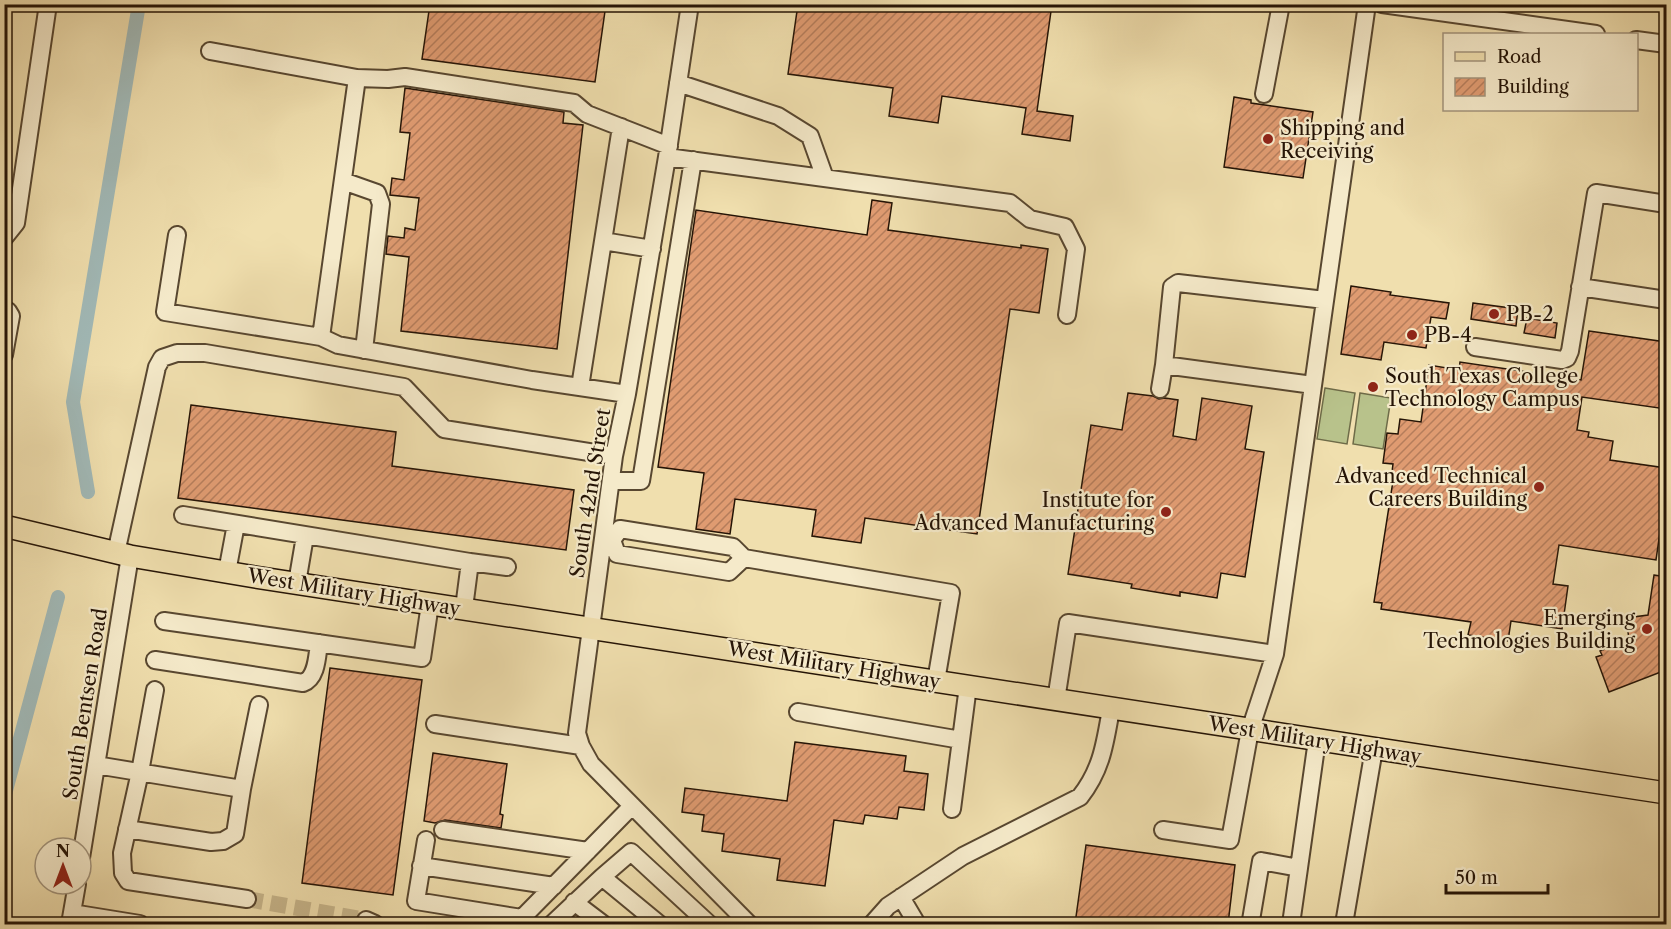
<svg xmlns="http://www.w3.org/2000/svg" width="1671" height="929" font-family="'Libre Caslon Text',serif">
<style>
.park{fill:#b8c28b;stroke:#6e6b48;stroke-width:1.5}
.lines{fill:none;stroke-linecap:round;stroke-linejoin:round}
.canal{stroke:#a1b9b7;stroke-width:14}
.building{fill:url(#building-hatch);stroke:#251406;stroke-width:1.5}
.minor-tunnel{stroke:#c7b68c;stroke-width:16;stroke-dasharray:16 8;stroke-linecap:butt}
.minor-casing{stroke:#584730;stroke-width:20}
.major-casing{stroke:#251406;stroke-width:24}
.minor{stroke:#f5eaca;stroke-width:16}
.major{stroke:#f0dfae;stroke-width:21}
.poi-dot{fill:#8f2418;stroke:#f5eaca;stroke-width:2}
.labels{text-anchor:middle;stroke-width:4.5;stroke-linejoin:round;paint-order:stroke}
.poi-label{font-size:20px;fill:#251406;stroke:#f5eaca;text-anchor:start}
.street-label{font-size:20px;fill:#251406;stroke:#f5eaca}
</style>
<defs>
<pattern id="building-hatch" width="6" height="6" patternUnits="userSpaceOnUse" patternTransform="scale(1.5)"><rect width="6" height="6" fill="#df9b71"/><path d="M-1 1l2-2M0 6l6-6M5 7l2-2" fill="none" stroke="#b57d5b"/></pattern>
</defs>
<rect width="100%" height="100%" fill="#f0dfae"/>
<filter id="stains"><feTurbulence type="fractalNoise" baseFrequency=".00333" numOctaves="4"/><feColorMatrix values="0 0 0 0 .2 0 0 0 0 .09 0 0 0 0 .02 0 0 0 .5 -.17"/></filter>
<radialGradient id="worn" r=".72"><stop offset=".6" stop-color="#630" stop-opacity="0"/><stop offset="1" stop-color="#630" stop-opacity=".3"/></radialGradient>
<path class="park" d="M1325 388 1355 393 1347 444 1317 439Z
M1360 393 1391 398 1383 449 1353 444Z"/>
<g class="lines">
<path class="canal" d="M88 492 73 402 139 4
M4 798 58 597"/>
</g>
<path class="building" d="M430 4H606L595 82 422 59Z
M798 4H1052L1037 111 1073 116 1070 141 1022 134 1026 108 942 96 938 123 889 116 893 88 788 74Z
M405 88 564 112 563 123 583 125 557 349 401 331 409 257 386 254 388 236 404 238 405 228 415 230 419 198 390 195 392 178 404 180 410 133 400 132Z
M1234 97 1251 100V103L1313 112 1303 178 1224 167Z
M872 200 892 203 888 230 1021 248V245L1048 249 1039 313 1010 309 977 534 865 518 861 543 812 536 816 510 735 499 730 534 696 529 704 473 658 467 696 210 867 235Z
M1351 286 1391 292 1390 295 1449 303 1446 319 1431 317 1426 348 1384 342 1381 360 1341 354Z
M1473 303 1518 309 1516 326 1471 319Z
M1527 318 1557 323 1555 338 1524 333Z
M1589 331 1666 342V409L1582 397 1577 430 1589 432 1588 437 1613 441 1610 460 1666 468V490L1656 560 1559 545 1553 584 1568 586 1562 629 1511 621 1508 641 1468 635 1471 622 1381 609 1382 603 1374 602 1393 481 1391 480 1393 464 1383 463 1387 433 1398 434 1400 419 1421 422 1429 365 1459 370 1460 362 1581 380Z
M1128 393 1153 396 1159 399 1165 398 1178 400 1173 436 1196 440 1202 398 1252 406 1245 449 1264 452 1245 577 1221 573 1217 598 1180 592V596L1131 588 1132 584 1068 574 1091 425 1122 430Z
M191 405 396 432 392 466 574 490 566 550 178 498Z
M1654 575 1666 577V670L1609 692 1596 657 1602 655 1600 651 1629 639 1626 618 1648 615Z
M330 668 422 680 393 895 302 883Z
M795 742 906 756 904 771 928 774 924 810 899 807 897 819 865 815 863 824 834 820 825 886 777 880 780 859 722 851 724 834 702 831 704 815 682 812 685 788 787 801Z
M433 753 507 764 500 814 503 815 501 828 445 820 435 823 424 821Z
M1086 845 1235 865 1228 924H1075Z"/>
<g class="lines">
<path class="minor-tunnel" d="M247 899 366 920"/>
<g class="minor-casing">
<path id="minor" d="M690 4 667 157 627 394 614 456 577 733 581 746 591 764 749 924
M1382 4 1596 34
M1636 40 1666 44
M210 51 357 78
M678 83 778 116 810 136 825 178
M1264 94 1281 4
M667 157 1010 203 1030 219 1065 227 1076 249 1067 315
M343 181 377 193 381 204 364 350
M177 235 165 312 321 337
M4 238 16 223 48 4
M603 241 652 249
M1580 287 1666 300
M4 310 8 311 11 316 4 355
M1475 347 1562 360 1567 358 1570 351 1596 193 1666 204
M1164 365 1172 287 1178 283 1325 300
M580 387 621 127
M1160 389 1164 365 1313 385
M627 394 532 380 338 345 321 337 357 78 388 79 405 77 574 103 587 114 669 146
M611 481H641L693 160
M183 515 470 562 464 608
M612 540 620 529 733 547 744 558 951 593 936 681
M612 540 617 554 729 572 744 558
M116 553 157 367 162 358 177 353H205L404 387 444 429 614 456
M470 562 507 567
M227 572 236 524
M297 583 305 536
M164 621 422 658 430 604
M155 660 303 683C317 678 317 656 319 643
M155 690 140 772 122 853 123 873 128 881 247 899
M1056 700 1068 623 1275 654
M798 712 961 740
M435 724 581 746
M96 765 242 789 235 834 223 841 211 842 127 829
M242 789 259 705
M952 809 968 686
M443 830 588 851
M1163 830 1230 840 1250 730 1275 654 1367 4
M426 840 416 901 522 918 632 806
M81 858 130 556
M421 866 554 886
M602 877 631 852 709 924
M901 897 917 924
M574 902 603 924
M72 913 140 924
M366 920 375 924
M1251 920 1261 861 1299 868 1317 740
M70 924 77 884
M552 924 602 877 659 924
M872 924 888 906 963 856 1080 797C1102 769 1105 743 1111 709
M1291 924 1299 868
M1344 924 1374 749"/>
</g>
<g class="major-casing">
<path id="major" d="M4 526 130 556 255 577 1666 793"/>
</g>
<use href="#minor" class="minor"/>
<use href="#major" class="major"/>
</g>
<g class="poi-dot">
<circle cx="1268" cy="139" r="6"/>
<circle cx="1494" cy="314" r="6"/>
<circle cx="1412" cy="335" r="6"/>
<circle cx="1373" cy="387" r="6"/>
<circle cx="1539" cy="487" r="6"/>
<circle cx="1166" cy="512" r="6"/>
<circle cx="1647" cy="629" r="6"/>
</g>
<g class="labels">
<g class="poi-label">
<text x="1280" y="135">Shipping and<tspan x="1280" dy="23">Receiving</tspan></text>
<text x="1506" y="321">PB-2</text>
<text x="1424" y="342">PB-4</text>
<text x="1385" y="383">South Texas College<tspan x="1385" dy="23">Technology Campus</tspan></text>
<text x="1527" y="483" text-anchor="end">Advanced Technical<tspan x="1527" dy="23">Careers Building</tspan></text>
<text x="1154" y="507" text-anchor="end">Institute for<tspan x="1154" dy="23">Advanced Manufacturing</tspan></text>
<text x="1635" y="625" text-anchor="end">Emerging<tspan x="1635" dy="23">Technologies Building</tspan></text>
</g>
<g class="street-label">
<text transform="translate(590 493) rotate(-81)" y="7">South 42nd Street</text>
<text transform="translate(354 592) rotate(9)" y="7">West Military Highway</text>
<text transform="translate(834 665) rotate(9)" y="7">West Military Highway</text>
<text transform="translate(85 704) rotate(-81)" y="7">South Bentsen Road</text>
<text transform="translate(1315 740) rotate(9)" y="7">West Military Highway</text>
</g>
</g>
<rect width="1671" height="929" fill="none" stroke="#f0dfae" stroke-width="24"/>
<rect x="6" y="6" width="1659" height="917" fill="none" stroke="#251406" stroke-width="3"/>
<rect x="12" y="12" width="1647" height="905" fill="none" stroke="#251406" stroke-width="1.5"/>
<rect x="1443" y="33" width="195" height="78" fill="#f5eaca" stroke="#a2947c" stroke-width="1.5"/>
<rect x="1455" y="52" width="30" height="9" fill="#f0dfae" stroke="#a2947c" stroke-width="1.5"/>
<text x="1497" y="63" font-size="18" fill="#251406">Road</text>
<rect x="1455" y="78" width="30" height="18" fill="url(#building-hatch)" stroke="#a2947c" stroke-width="1.5"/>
<text x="1497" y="93" font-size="18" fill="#251406">Building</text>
<g transform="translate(63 866)"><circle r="28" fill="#f5eaca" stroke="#a2947c" stroke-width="1.5"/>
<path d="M0-4.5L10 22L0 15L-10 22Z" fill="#8f2418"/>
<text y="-9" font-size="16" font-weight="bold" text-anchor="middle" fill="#251406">N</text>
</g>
<path d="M1446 884v9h102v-9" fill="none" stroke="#251406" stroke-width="3"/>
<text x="1455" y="884" font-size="18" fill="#251406" stroke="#f5eaca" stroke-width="4.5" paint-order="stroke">50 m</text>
<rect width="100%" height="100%" filter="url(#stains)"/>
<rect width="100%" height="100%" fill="url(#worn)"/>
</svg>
